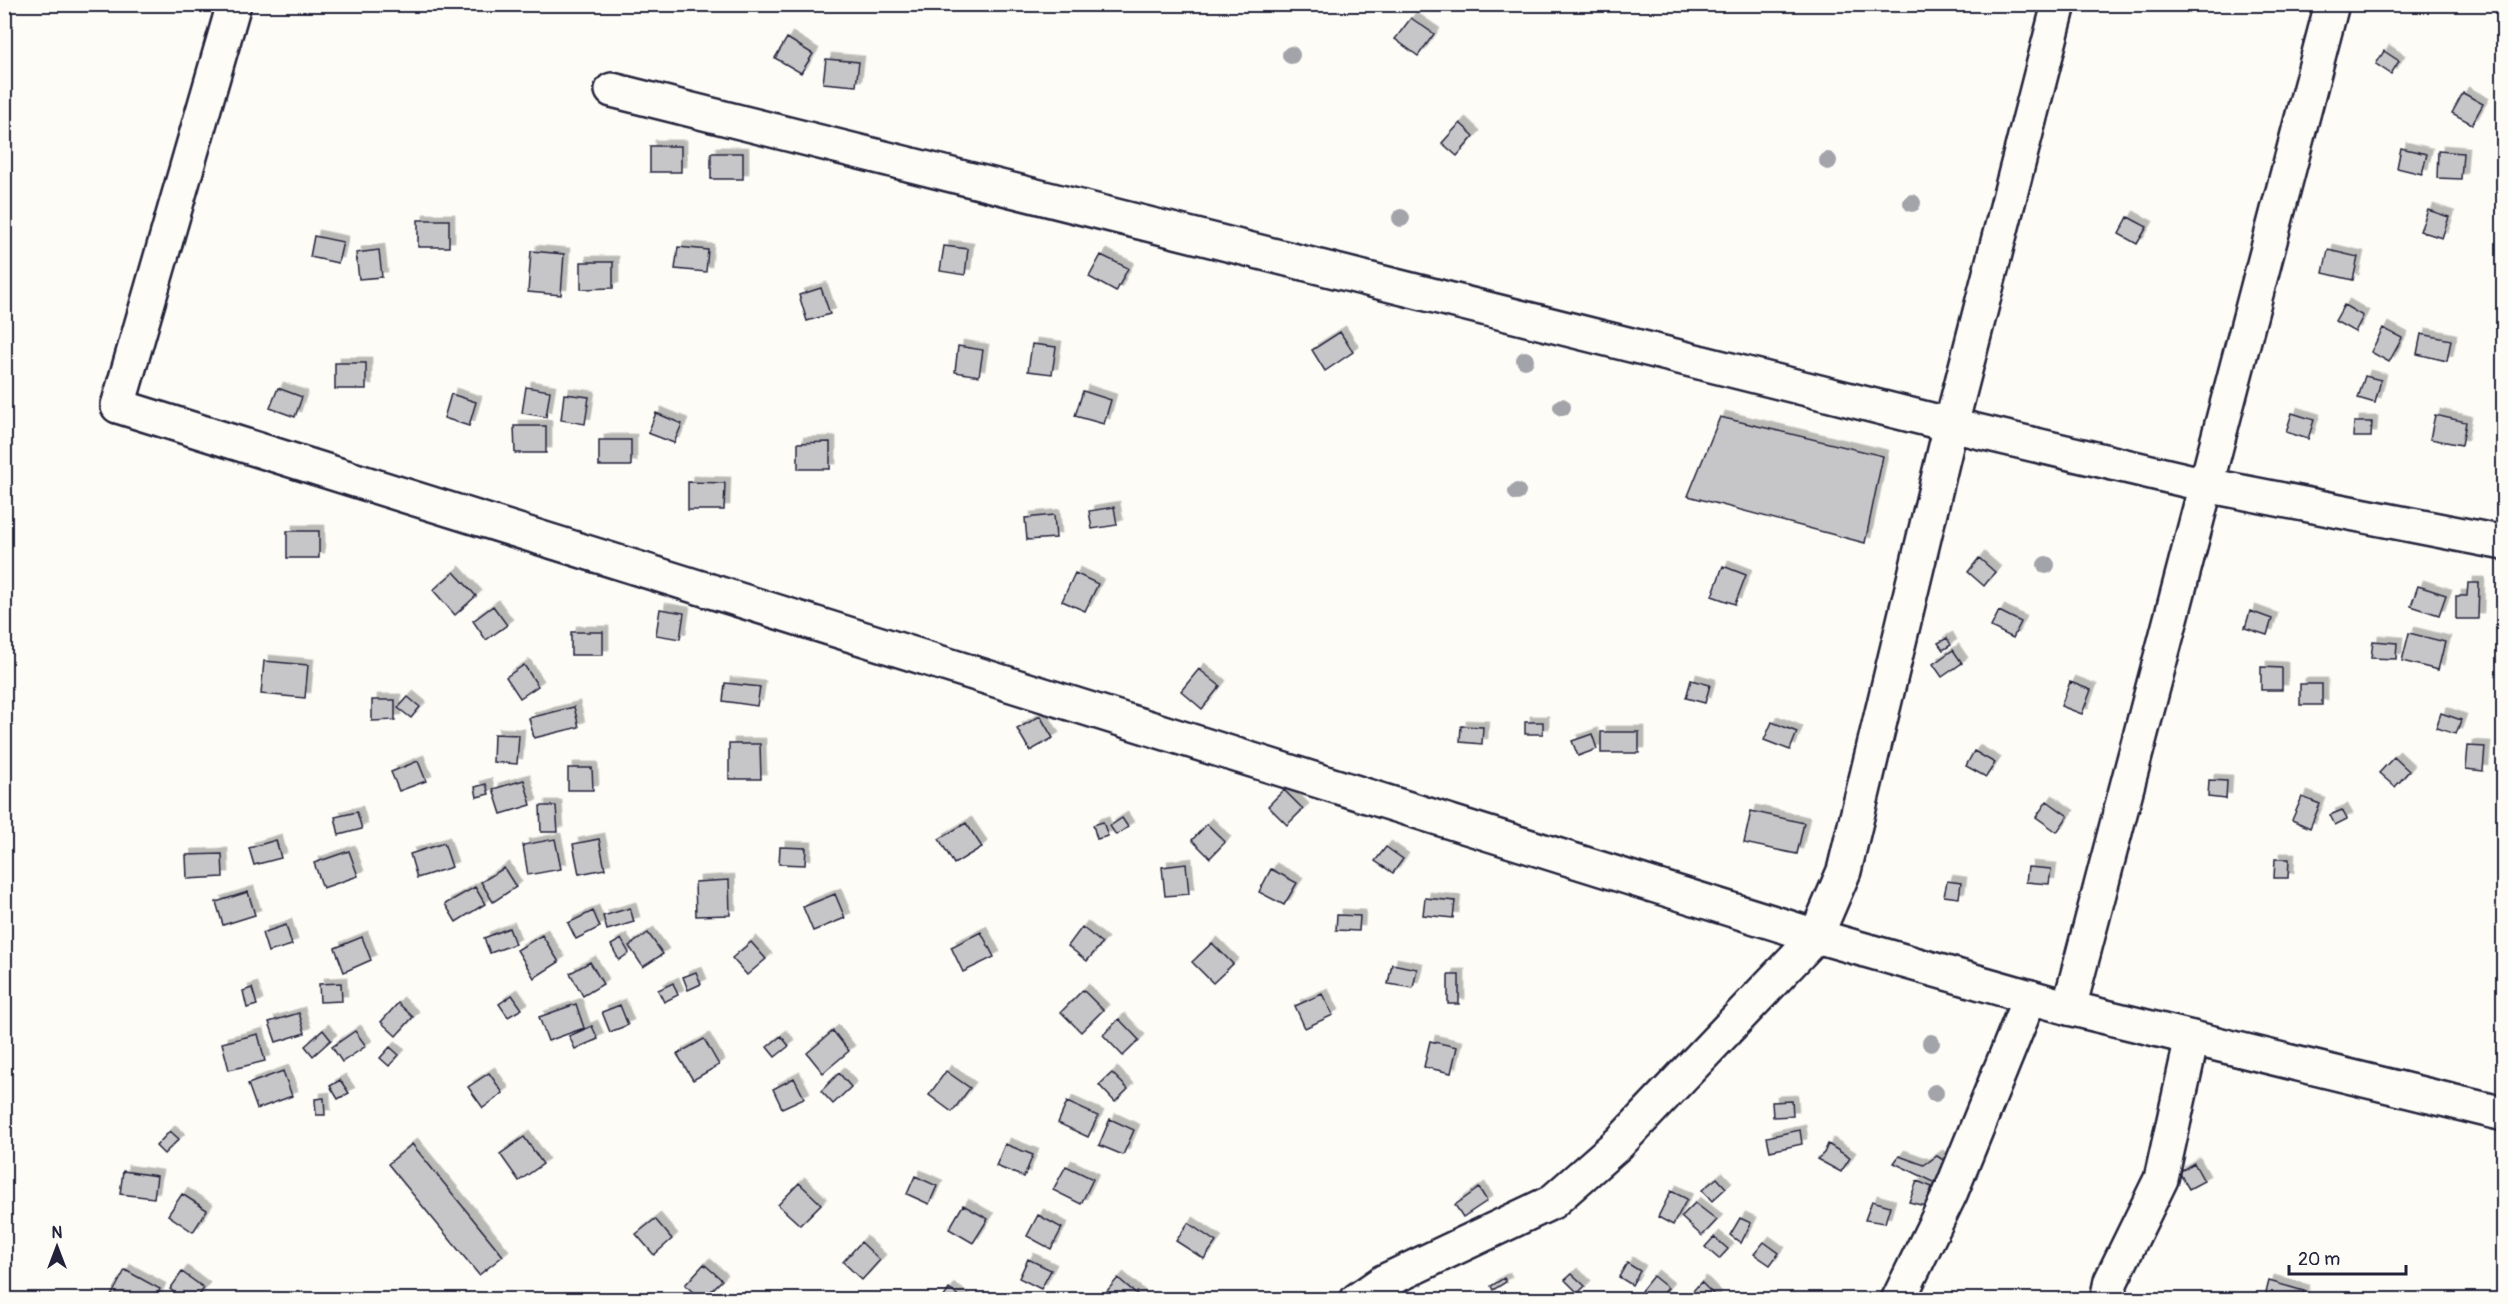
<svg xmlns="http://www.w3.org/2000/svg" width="2508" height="1304" font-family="Pangolin,sans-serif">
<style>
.building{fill:#c6c6c8;stroke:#22223b;stroke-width:1.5;filter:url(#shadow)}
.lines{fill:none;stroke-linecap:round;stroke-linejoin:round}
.street-casing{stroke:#22223b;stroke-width:38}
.secondary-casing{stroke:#22223b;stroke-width:38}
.street{stroke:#fdfcf7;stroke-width:33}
.secondary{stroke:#fdfcf7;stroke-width:33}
.tree{fill:#a3a3aa}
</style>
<defs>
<filter id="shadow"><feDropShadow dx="5.5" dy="-5.5" stdDeviation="0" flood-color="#0004"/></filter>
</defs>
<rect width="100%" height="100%" fill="#fdfcf7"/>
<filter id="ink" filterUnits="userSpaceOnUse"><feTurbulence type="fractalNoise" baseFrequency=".0167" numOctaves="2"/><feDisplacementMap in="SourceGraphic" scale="12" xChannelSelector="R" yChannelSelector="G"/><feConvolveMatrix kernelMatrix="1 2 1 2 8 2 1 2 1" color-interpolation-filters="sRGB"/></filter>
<g filter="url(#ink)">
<path class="building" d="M1411 18 1434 34 1418 56 1395 39Z
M787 38 813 54 801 73 775 58Z
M2384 51 2399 61 2391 74 2376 64Z
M826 59 859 62 856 86 823 83Z
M2463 93 2483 104 2472 124 2452 113Z
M1460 123 1474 136 1457 156 1442 143Z
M650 146H681V172H650Z
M2401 148 2427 154 2422 174 2397 168Z
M2438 151 2463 153 2461 179 2437 178Z
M711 153H743V179H711Z
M2428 210 2449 217 2442 238 2420 231Z
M2128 217 2147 227 2137 244 2119 234Z
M418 220H449V247H418Z
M314 236 343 242 338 263 310 257Z
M944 246 968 249 965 275 940 271Z
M678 247 708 250 706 272 675 269Z
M379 250 382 277 359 279 356 253Z
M2328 250 2358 257 2353 280 2323 273Z
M531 251 564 254 561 295 528 292Z
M1101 255 1128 268 1116 292 1089 277Z
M581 262H613V288L581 289Z
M821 288 830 314 807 321 799 295Z
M2344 305 2363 316 2355 332 2335 321Z
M2383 328 2402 338 2389 362 2371 352Z
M1340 332 1353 352 1325 371 1312 350Z
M2421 334 2451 340 2447 361 2417 354Z
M1032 344 1056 347 1052 374 1028 371Z
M958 346 983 350 979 376 955 372Z
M335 363H366V389H335Z
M2365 376 2381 380 2375 403 2358 398Z
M526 387 550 391 546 417 522 413Z
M278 388 302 397 295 417 270 408Z
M1083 391 1111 400 1104 424 1075 416Z
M451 394 476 402 469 426 444 418Z
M564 394 589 397 585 424 561 420Z
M656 413 682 424 674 443 648 433Z
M2292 413 2314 420 2308 439 2286 432Z
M2435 415 2466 422 2462 445 2430 439Z
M1720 417 1883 456 1865 543 1688 496Z
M2354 422H2372L2371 437H2353Z
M514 426H546V453H515Z
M599 440H631V466H599Z
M830 442V469H798V443Z
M688 482 725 483 724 510H688Z
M1114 507 1117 525 1092 529 1089 511Z
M1054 515 1056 538 1027 540 1025 518Z
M287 531H319V558H287Z
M1979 558 1995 572 1984 586 1968 572Z
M1723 566 1746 575 1735 604 1712 596Z
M454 572 476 596 455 615 433 590Z
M1075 573 1098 584 1085 611 1062 601Z
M2468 583H2479L2478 619H2456V596H2467Z
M2418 586 2446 595 2439 615 2411 606Z
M493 606 507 625 486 640 473 621Z
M660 609 684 613 680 639 656 635Z
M1999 611 2021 622 2013 638 1991 627Z
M2250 611 2272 619 2267 635 2245 628Z
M571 632H603V655H571Z
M2409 633 2445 642 2438 670 2402 661Z
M1947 638 1951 645 1943 650 1938 643Z
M2373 641 2397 643 2396 659 2371 658Z
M1953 650 1962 663 1942 677 1933 664Z
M264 661 308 665 305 698 261 694Z
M524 665 538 686 520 698 506 677Z
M2261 667 2282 668V690H2261Z
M1199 669 1220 686 1202 709 1181 691Z
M1691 680 1710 685 1705 703 1686 698Z
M2070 682 2091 690 2082 714 2061 706Z
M725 683 760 687 757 706 723 701Z
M2300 684H2322V705H2300Z
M408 697 420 707 411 718 398 708Z
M372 700H395V720L372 721Z
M574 707 579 727 534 738 529 718Z
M2441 713 2461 720 2456 734 2436 728Z
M1040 716 1053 738 1030 751 1017 729Z
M1525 722H1543V734H1525Z
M1772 722 1797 732 1790 750 1764 740Z
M1461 726 1483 727 1482 744 1460 742Z
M1601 732H1639V753H1601Z
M494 734 519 735 517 764 493 762Z
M1592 734 1597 749 1578 756 1572 741Z
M729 744H760L761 779H729Z
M2468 746 2485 747 2483 771 2466 769Z
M1974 751 1995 763 1986 777 1966 766Z
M2394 757 2409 771 2395 787 2379 773Z
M418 761 426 781 399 791 391 772Z
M568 768H592L593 790H568Z
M524 780 531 805 501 814 493 789Z
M2209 780 2227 781 2226 799 2208 797Z
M486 784 489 794 477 797 475 787Z
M1284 790 1303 809 1287 825 1268 806Z
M2302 797 2320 804 2310 828 2292 820Z
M2047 801 2068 816 2057 832 2036 817Z
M540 806H556L558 832H541Z
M2342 810 2347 819 2335 825 2330 815Z
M1751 811 1804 823 1797 854 1744 843Z
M357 812 362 829 339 835 335 817Z
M1122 818 1128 827 1116 835 1110 826Z
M1103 822 1108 836 1097 839 1093 825Z
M966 823 982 847 954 864 939 839Z
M1207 824 1225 842 1210 858 1192 840Z
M555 839 561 869 528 875 523 845Z
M599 839 605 869 579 874 573 844Z
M276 840 281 858 254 865 249 848Z
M444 843 452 867 417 878 410 854Z
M780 847 806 848 805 865 779 864Z
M1386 847 1403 859 1393 873 1375 861Z
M349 851 358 876 323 888 314 863Z
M222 854 223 877 187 879 186 855Z
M2275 859H2289L2288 878H2274Z
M1186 864 1189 894 1165 896 1162 867Z
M2028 867 2051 869 2049 884 2026 882Z
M504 868 516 887 493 902 481 882Z
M1271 869 1297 883 1284 905 1259 892Z
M729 880 730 915 696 916 695 882Z
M1947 881 1961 883 1959 898 1944 896Z
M475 887 485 904 456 922 445 904Z
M248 892 255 915 223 925 216 902Z
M835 894 845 918 813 931 803 907Z
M1425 898 1455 901 1453 918 1423 915Z
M630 908 634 922 607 930 603 916Z
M593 911 600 927 576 939 568 923Z
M1337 915 1360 916 1359 931 1336 930Z
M286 925 292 945 268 952 262 933Z
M1082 927 1102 943 1087 961 1068 946Z
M509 928 515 944 490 953 484 938Z
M981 932 994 957 963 972 951 947Z
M648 933 663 954 643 967 629 946Z
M542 935 559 962 534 978 517 950Z
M362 937 371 960 344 972 335 948Z
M621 939 629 953 619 960 611 945Z
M751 942 766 959 747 975 732 958Z
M1212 943 1233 964 1213 983 1192 962Z
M590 962 603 984 583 996 570 973Z
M1392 964 1417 969 1413 988 1388 984Z
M696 972 701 984 688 990 683 977Z
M1448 975H1459V1004H1448Z
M341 983 342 1001 320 1002 319 984Z
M673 983 678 995 664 1002 658 990Z
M252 988 257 1005 247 1008 243 991Z
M1083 990 1103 1010 1081 1032 1061 1012Z
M1322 994 1333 1015 1305 1028 1295 1006Z
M512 995 522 1009 508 1017 499 1004Z
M398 1003 413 1017 396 1036 381 1022Z
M576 1004 584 1028 548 1041 539 1017Z
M620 1005 628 1025 610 1032 602 1012Z
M299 1013 305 1033 276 1042 269 1022Z
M1119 1019 1139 1040 1123 1056 1103 1035Z
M592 1026 598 1039 575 1049 569 1036Z
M323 1030 331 1040 313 1056 305 1046Z
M355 1031 366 1046 342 1062 332 1047Z
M833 1031 849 1051 823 1073 807 1053Z
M258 1034 265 1061 229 1070 222 1043Z
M781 1036 789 1046 775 1057 767 1047Z
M704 1039 719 1065 693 1080 677 1054Z
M1430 1041 1457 1047 1451 1073 1424 1067Z
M390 1047 399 1055 389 1066 380 1058Z
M283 1071 292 1096 257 1109 248 1084Z
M946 1071 970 1088 952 1112 929 1095Z
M489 1073 503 1093 483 1108 468 1087Z
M839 1073 851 1087 833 1104 821 1091Z
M1112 1073 1128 1089 1115 1102 1099 1085Z
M794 1078 804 1098 782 1108 773 1089Z
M340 1080 349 1093 338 1099 330 1086Z
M324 1098 325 1115H316L315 1099Z
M1792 1101 1793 1116 1773 1117 1772 1102Z
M1067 1102 1098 1116 1088 1137 1058 1123Z
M1110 1119 1134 1130 1123 1155 1099 1145Z
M1800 1130 1802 1144 1770 1151 1767 1137Z
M170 1131 179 1139 164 1154 156 1146Z
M524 1137 543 1164 519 1181 500 1154Z
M412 1144 503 1256 479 1275 388 1164Z
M1005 1144 1033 1155 1024 1177 996 1166Z
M1828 1144 1850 1158 1841 1172 1817 1159 1824 1153Z
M1899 1156 1924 1165 1937 1156 1948 1163 1938 1184 1894 1163Z
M2194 1163 2204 1181 2189 1189 2179 1172Z
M1066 1166 1093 1179 1081 1204 1053 1190Z
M123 1171 157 1176 154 1198 120 1194Z
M915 1176 937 1186 929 1204 907 1194Z
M1717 1178 1726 1188 1712 1201 1702 1190Z
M1917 1181 1932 1187 1925 1206 1909 1202Z
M799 1183 821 1204 800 1225 778 1205Z
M1479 1188 1487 1201 1463 1217 1455 1205Z
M1671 1191 1687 1199 1673 1225 1658 1217Z
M182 1194 207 1210 193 1232 168 1215Z
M1872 1201 1890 1206 1885 1223 1865 1220Z
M1695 1203 1717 1220 1702 1236 1681 1217Z
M963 1205 988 1219 973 1243 949 1229Z
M1038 1215 1062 1228 1051 1249 1027 1236Z
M1740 1218 1751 1223 1741 1243 1730 1235Z
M655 1219 672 1239 654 1255 636 1234Z
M1188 1223 1216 1242 1204 1259 1176 1241Z
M1714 1237 1728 1249 1719 1259 1705 1247Z
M861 1242 880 1260 862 1280 843 1262Z
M1764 1242 1779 1253 1770 1265 1754 1254Z
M1028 1259 1051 1270 1041 1289 1019 1278Z
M1627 1263 1640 1271 1632 1285 1619 1277Z
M704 1264 722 1280 702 1300 685 1285Z
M125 1270 160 1289 155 1300 110 1298Z
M182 1272 204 1288 196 1300H184L170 1289Z
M1572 1274 1585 1286 1578 1293 1565 1280Z
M1653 1276 1668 1288 1658 1300H1652L1641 1291Z
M1118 1278 1140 1297 1138 1300 1100 1299Z
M1504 1278 1506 1282 1493 1290 1491 1286Z
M2269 1281 2304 1291 2302 1300H2264Z
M1701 1282 1716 1297 1714 1300H1685Z
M949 1289 964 1300H942Z"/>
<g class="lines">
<g class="street-casing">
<path id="street" d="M612 90 1951 425 2206 485 2504 543
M118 406 234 4
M2069 1008 2332 4
M1357 1300 1383 1282 1552 1202 1619 1143 1816 936 1844 871 1951 425 2059 4
M1898 1300 1950 1194 2030 997
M2107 1300 2111 1281 2161 1179 2192 1038"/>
</g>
<g class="secondary-casing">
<path id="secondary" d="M118 406 1816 936 2069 1008 2504 1114"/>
</g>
<use href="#street" class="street"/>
<use href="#secondary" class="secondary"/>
</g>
<g class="tree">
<circle cx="1291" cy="55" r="9"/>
<circle cx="1828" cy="161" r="9"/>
<circle cx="1912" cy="203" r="9"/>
<circle cx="1401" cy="218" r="9"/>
<circle cx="1525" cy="360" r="9"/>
<circle cx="1562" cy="407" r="9"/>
<circle cx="1517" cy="492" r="9"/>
<circle cx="2046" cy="565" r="9"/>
<circle cx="1931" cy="1043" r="9"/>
<circle cx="1935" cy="1093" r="9"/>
</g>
</g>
<rect width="2508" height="1304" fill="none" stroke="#fdfcf7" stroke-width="24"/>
<rect x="12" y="12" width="2484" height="1280" fill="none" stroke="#22223b" stroke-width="2" filter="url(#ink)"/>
<g transform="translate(57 1247)" stroke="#fdfcf7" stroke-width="4.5" paint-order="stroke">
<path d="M0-4.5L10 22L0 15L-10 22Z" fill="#22223b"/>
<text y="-9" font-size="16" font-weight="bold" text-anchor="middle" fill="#22223b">N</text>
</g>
<path d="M2289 1265v9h117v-9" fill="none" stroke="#22223b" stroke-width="3"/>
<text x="2298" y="1265" font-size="18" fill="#22223b" stroke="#fdfcf7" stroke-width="4.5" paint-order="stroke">20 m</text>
</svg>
